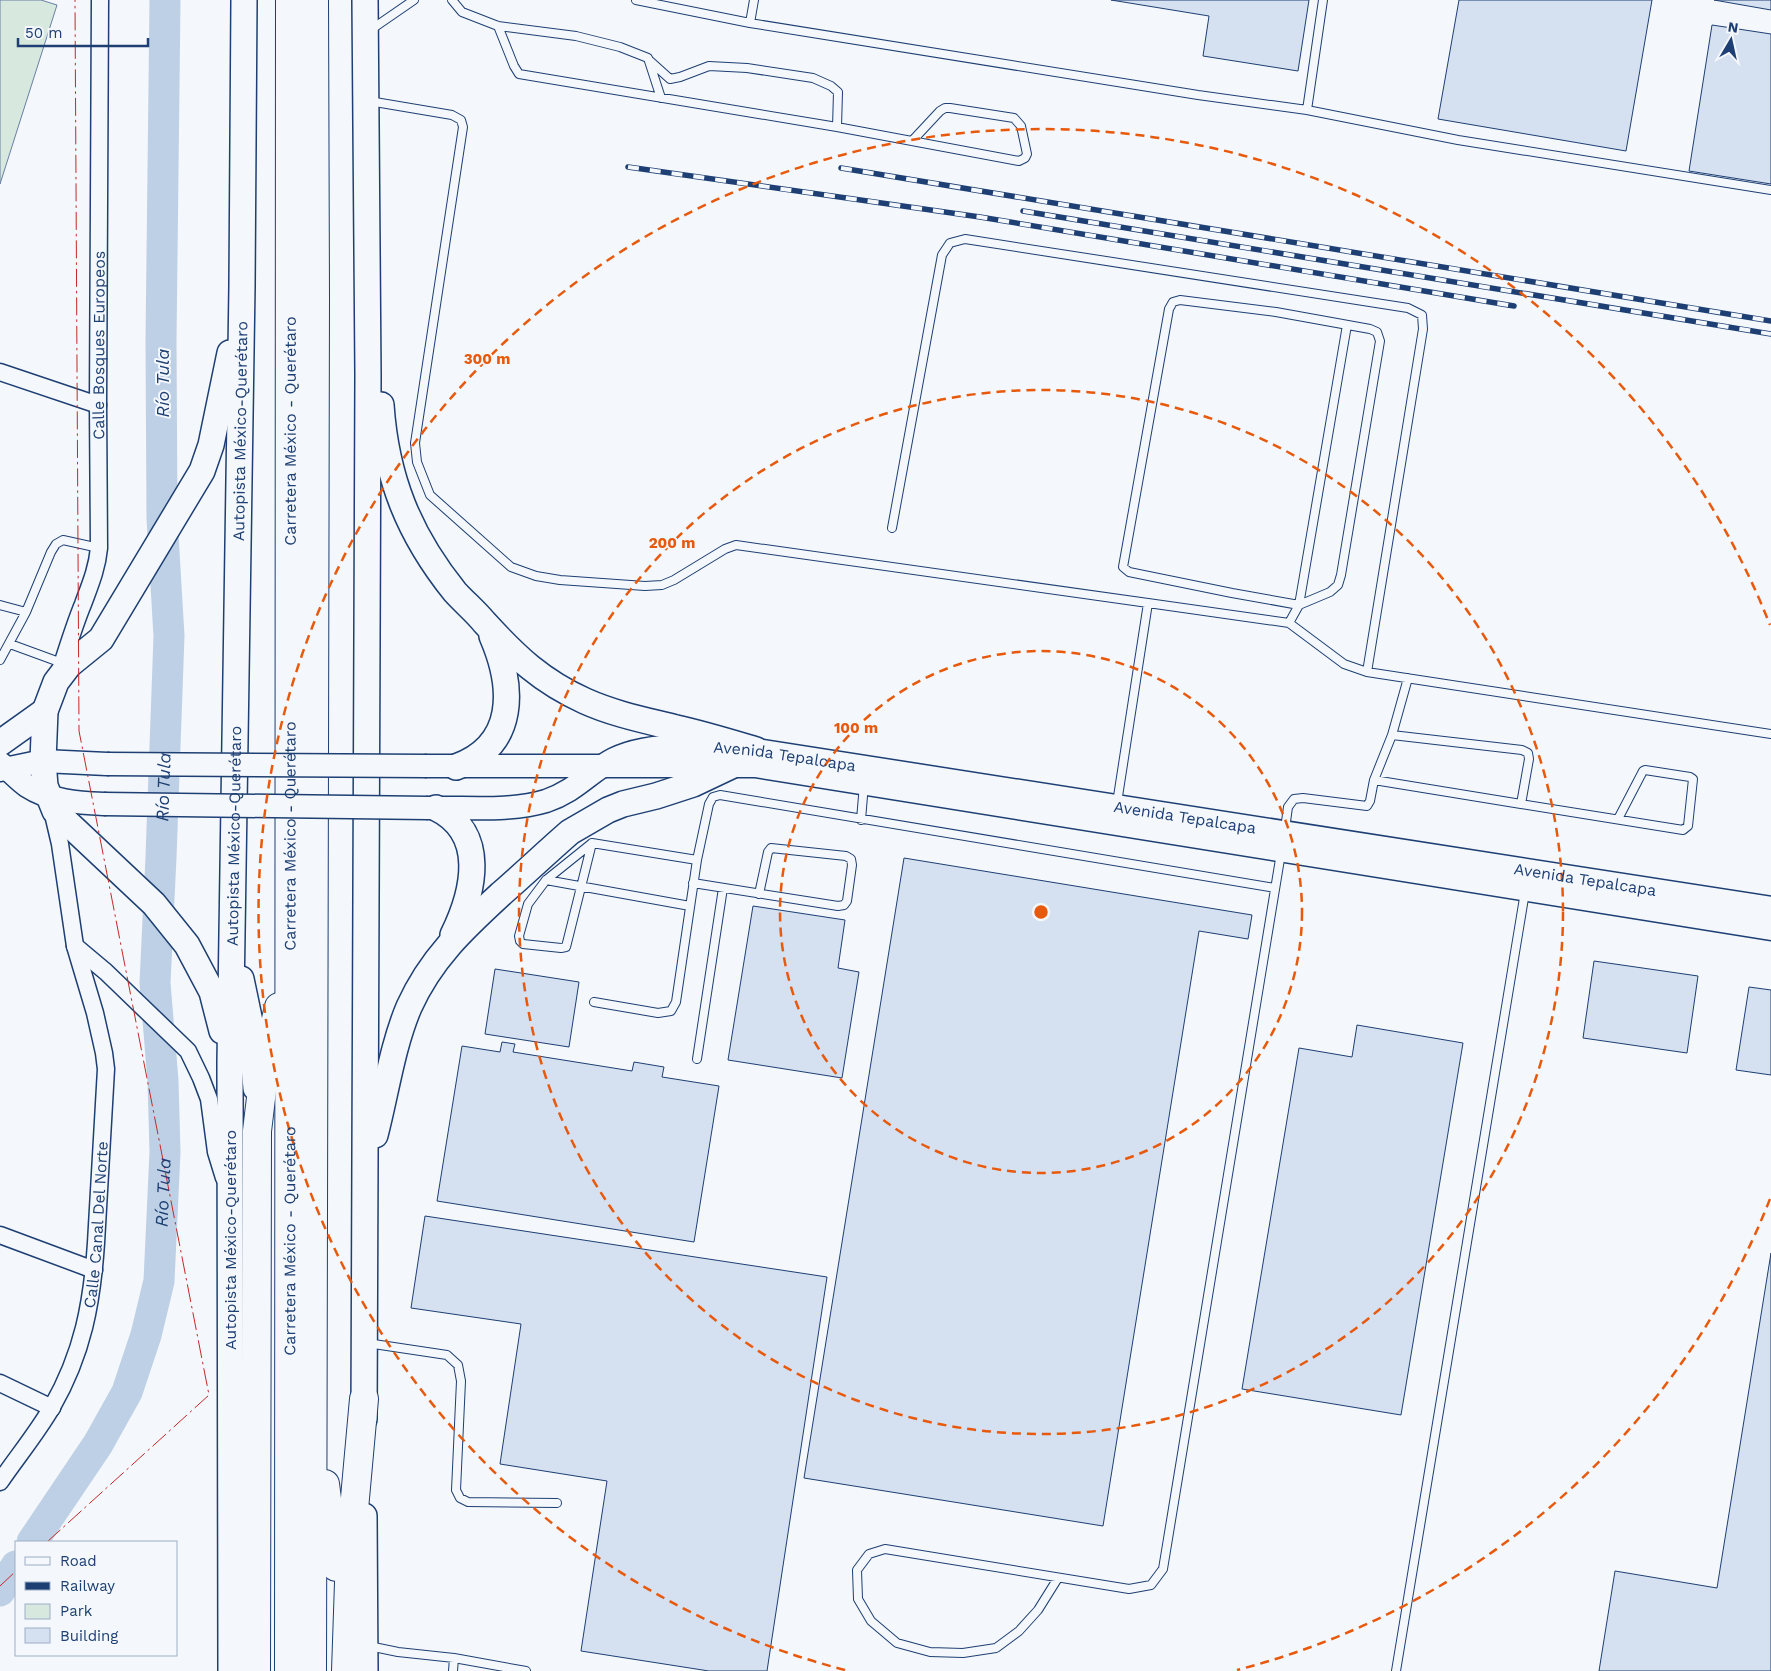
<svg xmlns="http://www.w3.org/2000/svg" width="1771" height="1671" font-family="'Work Sans',sans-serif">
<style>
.green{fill:#d7e8df;stroke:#687fa3}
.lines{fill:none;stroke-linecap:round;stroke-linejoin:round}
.river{stroke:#bed0e5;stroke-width:31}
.building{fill:#d5e0f0;stroke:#1d3f73}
.lane-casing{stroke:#1d3f73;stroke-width:10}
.street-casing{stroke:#1d3f73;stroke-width:19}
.secondary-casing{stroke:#1d3f73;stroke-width:25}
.primary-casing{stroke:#1d3f73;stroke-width:28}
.highway-casing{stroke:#1d3f73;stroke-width:30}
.lane{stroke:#f4f7fb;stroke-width:8}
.street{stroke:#f4f7fb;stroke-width:16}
.secondary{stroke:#f4f7fb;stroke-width:22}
.primary{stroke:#f4f7fb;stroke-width:25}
.highway{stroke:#f4f7fb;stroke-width:28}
.rail-casing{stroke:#1d3f73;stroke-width:5.5}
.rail{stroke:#f4f7fb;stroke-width:4;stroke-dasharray:11;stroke-linecap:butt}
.secondary-bridge-casing{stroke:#1d3f73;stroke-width:25;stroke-linecap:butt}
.secondary-bridge{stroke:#f4f7fb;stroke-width:22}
.power{stroke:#c62828;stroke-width:1;stroke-dasharray:18 4 2.5 4;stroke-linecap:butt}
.ring{fill:none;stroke:#e8590c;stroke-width:2.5;stroke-dasharray:9 6}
.labels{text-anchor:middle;stroke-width:4;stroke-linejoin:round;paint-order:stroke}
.street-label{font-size:16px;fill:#1d3f73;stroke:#f4f7fb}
.water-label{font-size:18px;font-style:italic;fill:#1d3f73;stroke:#f4f7fb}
.centre{fill:#e8590c;stroke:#f4f7fb;stroke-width:2.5}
.ring-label{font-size:15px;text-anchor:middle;font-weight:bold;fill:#e8590c;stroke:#f4f7fb;stroke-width:4;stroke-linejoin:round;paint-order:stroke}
</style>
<rect width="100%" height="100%" fill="#f4f7fb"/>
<path class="green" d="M0 0H41L57 5 0 184Z"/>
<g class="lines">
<g class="river">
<path id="s1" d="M32 1542 98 1444 127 1392 146 1335 159 1281 165 1152 163 1081 155 983 161 857 169 636 162 518 161 341 165 0"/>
<path d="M0 1591 16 1566"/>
</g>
</g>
<path class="building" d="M1111 0H1309L1298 71 1203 56 1209 16Z
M1459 0H1652L1626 151 1438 119Z
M1714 0H1771V10Z
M1712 25 1771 34V184L1689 171Z
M904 858 1252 915 1248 939 1199 931 1103 1526 804 1478Z
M753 906 845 920 838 968 859 972 842 1078 728 1060Z
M1594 961 1698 976 1687 1053 1583 1038Z
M495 969 579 982 569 1047 485 1034Z
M1749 987 1771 990V1075L1736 1070Z
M1357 1025 1463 1043 1401 1415 1242 1389 1299 1048 1352 1057Z
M502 1042 515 1044 513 1052 632 1071 634 1062 664 1067 662 1077 719 1086 694 1242 437 1201 462 1046 500 1052Z
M425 1216 827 1277 767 1671H709L581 1651 607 1481 500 1464 521 1324 411 1308Z
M1771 1253V1671H1599L1615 1571 1717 1588Z"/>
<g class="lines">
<g class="lane-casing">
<path id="lane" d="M452 0 462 12 498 26 576 36 620 47 648 58 661 98
M636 0 750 23 1198 95 1307 110 1458 140 1771 190
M750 23 754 0
M498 26 514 66 519 74 837 127 1019 161 1025 158 1027 154 1021 126 1014 118 950 108H945L940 111 912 141
M369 31 414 0
M650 61 670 79 680 77 709 66 747 68 813 78 831 86 838 92 837 127
M369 101 452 115 461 120 463 127 415 443 417 462 430 495 511 567 536 576 560 580 645 586 662 585 674 580 725 549 736 545 1148 603
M1307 110 1323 0
M1180 300 1276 312 1370 329 1377 332 1380 341 1341 575 1338 585 1330 592 1299 605 1232 593 1129 572 1123 567 1169 309 1173 302Z
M892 528 942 255 950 243 965 239 1408 308 1422 315 1423 329 1367 672
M0 605 26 612
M1289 623 1344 664 1367 672 1771 734
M10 644 62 663
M0 660 26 612 51 552 56 544 63 540 99 548
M1392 735 1408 678
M1374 780 1521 804
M1117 803 1148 603 1289 623 1299 605 1347 325
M861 820 864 784
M1285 829 1288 807 1294 799 1303 798 1367 806 1370 801 1374 780 1392 735 1522 750 1528 753 1529 759 1521 804 1683 830 1688 826 1693 779 1690 777 1645 770 1643 771 1618 819
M592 843 566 947 561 948 523 944 520 941 519 936 528 904 546 880 592 843 697 860
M546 880 690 906
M693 883 838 906 844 905 847 901 852 865 851 859 846 856 771 848 768 852 759 894
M594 1002 658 1013 671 1011 676 1002 697 860 709 804 713 797 720 795 1275 888
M697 1059 723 888
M367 1343 447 1355 458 1365 461 1381 456 1490 460 1498 468 1502 557 1503
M1058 1578 1038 1610 1019 1631 996 1648 963 1653 930 1652 897 1643 871 1621 858 1599 857 1570 869 1554 885 1549 1129 1589 1151 1585 1163 1569 1281 853
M369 1646 398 1652 454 1658 526 1671
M453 1671 454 1658
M1396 1671 1525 892"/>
</g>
<g class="street-casing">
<g id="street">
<path d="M0 372 98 405"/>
<path id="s2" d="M60 671C67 649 74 626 83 604 90 585 97 569 99 548L98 405 100 0"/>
<path d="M75 946 106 972 188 1051 201 1078 209 1099 216 1152 224 1178"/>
<path d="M0 1235 94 1270"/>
<path d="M0 1383 52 1408"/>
<path id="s3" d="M0 1482C17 1457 37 1433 52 1407 83 1353 92 1303 96 1243L106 1069 104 1053 95 1013 75 946 60 844 52 810"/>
</g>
</g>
<g class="secondary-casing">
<g id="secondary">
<path d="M0 763C10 770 17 779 27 786 50 801 78 803 104 804"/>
<path d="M427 766H755L1771 929"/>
<path d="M0 770 43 761 107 764"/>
<path id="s4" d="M429 808C468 807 509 812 546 801 576 791 589 772 614 759 652 740 714 746 756 750L1771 908"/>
</g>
</g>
<g class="primary-casing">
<g id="primary">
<path d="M381 405C386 478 409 535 455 592 464 602 475 611 484 622 516 657 541 681 585 701 614 714 644 720 676 728 703 734 729 742 756 750"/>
<path d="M0 743 45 711"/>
<path d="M456 767C517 745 514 687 492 636"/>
<path d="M436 808C488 833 474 892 453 935"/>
<path d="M241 979 250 1022 256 1088"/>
<path d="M222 1031 212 992 187 945 154 904 55 811 45 786 43 761 45 711 56 682 69 665 101 639 202 471 211 445 230 353"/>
<path d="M375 1135C386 1093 392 1047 409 1007 431 958 464 928 502 893 525 873 547 852 570 832L608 810 623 804 656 796 693 784 731 766"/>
<path d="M364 1419 368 375 365 0"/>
<path d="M364 1516 365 1671"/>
<path id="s5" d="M231 1671 230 1063 242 286 244 0"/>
</g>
</g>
<g class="highway-casing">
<g id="highway">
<path d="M325 1484 336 1567"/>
<path d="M256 1671 257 1131 265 1065 279 1007"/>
<path id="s6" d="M289 1671 290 0"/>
<path d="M312 1671 315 297 314 0"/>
<path d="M346 1671 350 1553 364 1399"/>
</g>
</g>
<use href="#lane" class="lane"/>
<use href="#street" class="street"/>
<use href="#secondary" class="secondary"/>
<use href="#primary" class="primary"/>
<use href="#highway" class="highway"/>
<g class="rail-casing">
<path id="rail" d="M628 167 980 217 1514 306
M841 168 1771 321
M1023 211 1771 334"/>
</g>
<use href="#rail" class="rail"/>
<g class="secondary-bridge-casing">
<path id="secondary-bridge" d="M107 764 427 766
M104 804 428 808"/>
</g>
<use href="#secondary-bridge" class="secondary-bridge"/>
<path class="power" d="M47 1542 209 1395 79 731 75 0
M0 1586 16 1571"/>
</g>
<g class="ring">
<circle cx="1041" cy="912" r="261"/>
<circle cx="1041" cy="912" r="522"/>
<path d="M1770 1199A783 783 0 0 1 1237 1670M845 1670A783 783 0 1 1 1770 625"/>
</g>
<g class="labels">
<g class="street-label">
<text dy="6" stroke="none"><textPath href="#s2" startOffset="332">Calle Bosques Europeos</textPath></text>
<text dy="6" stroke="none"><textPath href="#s6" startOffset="1240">Carretera México - Querétaro</textPath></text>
<text dy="6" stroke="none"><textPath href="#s5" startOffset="1240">Autopista México-Querétaro</textPath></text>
<text dy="6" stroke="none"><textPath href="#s4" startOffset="371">Avenida Tepalcapa</textPath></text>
<text dy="6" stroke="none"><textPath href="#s4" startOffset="776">Avenida Tepalcapa</textPath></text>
<text dy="6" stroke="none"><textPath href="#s5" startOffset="835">Autopista México-Querétaro</textPath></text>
<text dy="6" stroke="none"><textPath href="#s6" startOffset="835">Carretera México - Querétaro</textPath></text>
<text dy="6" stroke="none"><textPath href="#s4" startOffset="1181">Avenida Tepalcapa</textPath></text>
<text dy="6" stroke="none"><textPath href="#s3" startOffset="281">Calle Canal Del Norte</textPath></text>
<text transform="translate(230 1240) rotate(-90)" y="6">Autopista México-Querétaro</text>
<text dy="6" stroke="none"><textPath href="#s6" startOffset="430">Carretera México - Querétaro</textPath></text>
</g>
<g class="water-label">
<text transform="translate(163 383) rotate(-90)" y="6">Río Tula</text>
<text dy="6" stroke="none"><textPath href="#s1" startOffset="788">Río Tula</textPath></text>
<text dy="6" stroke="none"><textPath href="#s1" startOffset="382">Río Tula</textPath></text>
</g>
</g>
<circle cx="1041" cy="912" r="8" class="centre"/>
<g class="ring-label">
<text x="487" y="364">300 m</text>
<text x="672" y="548">200 m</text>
<text x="856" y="733">100 m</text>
</g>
<rect x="15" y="1541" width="162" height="115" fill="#f4f7fb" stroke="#9eadc5"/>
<rect x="25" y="1557" width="25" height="8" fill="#f4f7fb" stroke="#9eadc5"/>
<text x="60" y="1566" font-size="15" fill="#1d3f73">Road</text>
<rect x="25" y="1582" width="25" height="8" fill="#1d3f73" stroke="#9eadc5"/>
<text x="60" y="1591" font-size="15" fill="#1d3f73">Railway</text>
<rect x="25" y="1604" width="25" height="15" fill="#d7e8df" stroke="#9eadc5"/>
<text x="60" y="1616" font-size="15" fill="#1d3f73">Park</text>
<rect x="25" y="1628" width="25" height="15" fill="#d5e0f0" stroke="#9eadc5"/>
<text x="60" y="1641" font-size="15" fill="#1d3f73">Building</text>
<g transform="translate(1731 40) rotate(9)" stroke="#f4f7fb" stroke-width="4" paint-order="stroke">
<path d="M0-4L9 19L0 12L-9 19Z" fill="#1d3f73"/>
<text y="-8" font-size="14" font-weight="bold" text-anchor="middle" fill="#1d3f73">N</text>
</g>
<path d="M18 38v8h130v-8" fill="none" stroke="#1d3f73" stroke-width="2.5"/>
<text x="25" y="38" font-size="15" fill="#1d3f73" stroke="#f4f7fb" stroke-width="4" paint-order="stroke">50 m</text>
</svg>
